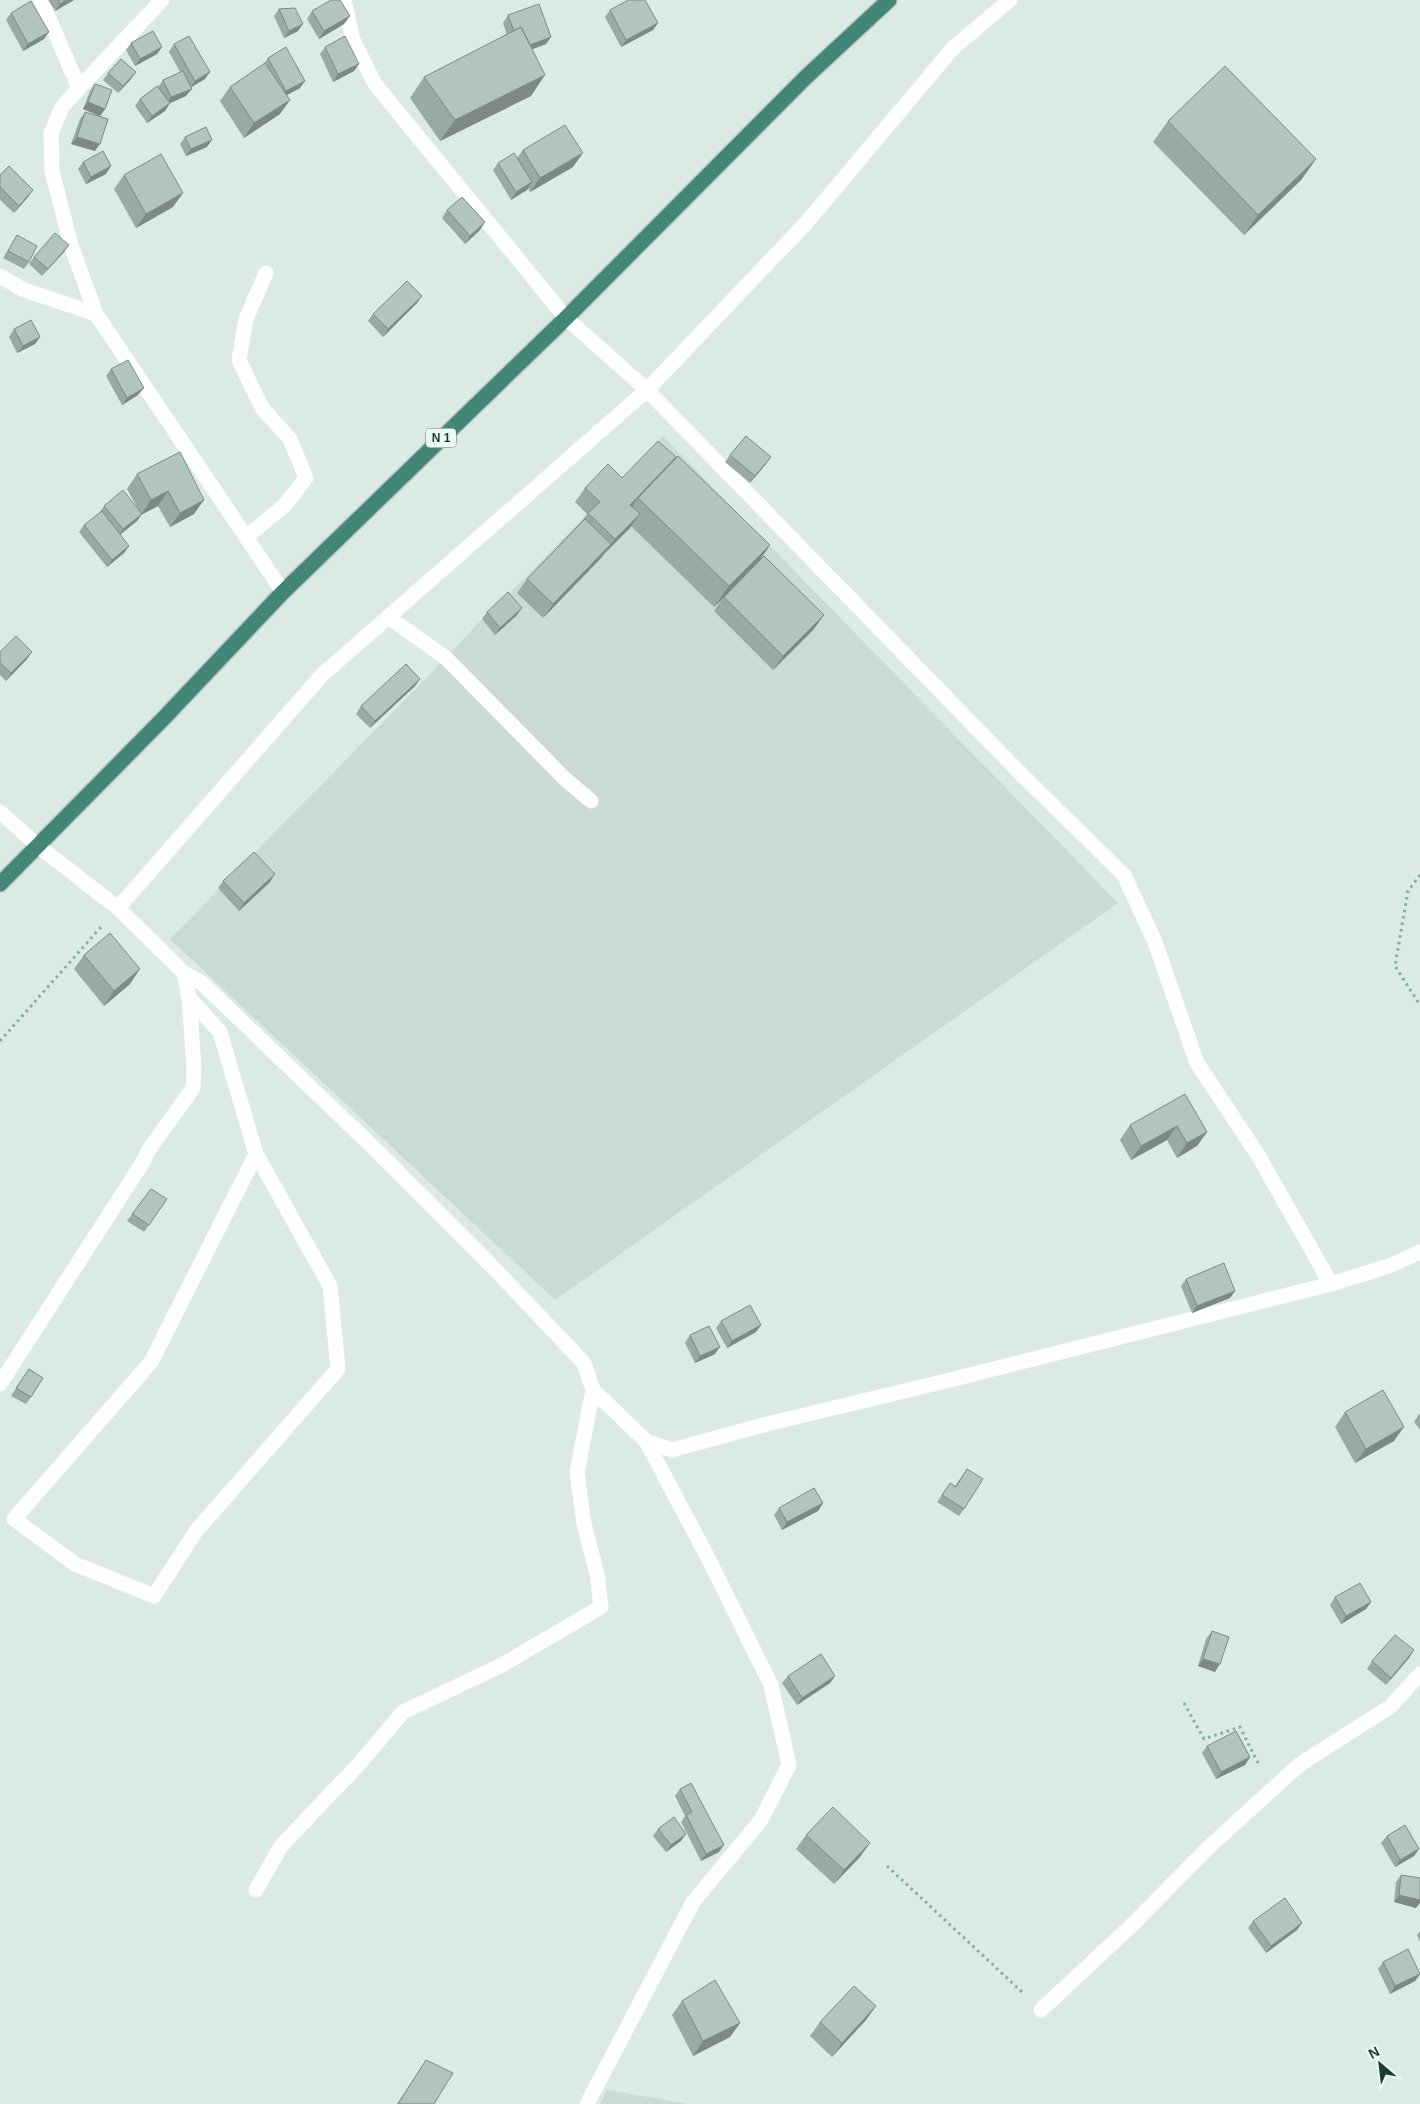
<svg xmlns="http://www.w3.org/2000/svg" width="1420" height="2104" font-family="Helvetica,sans-serif">
<style>
.built{fill:#cbdad3}
.lines{fill:none;stroke-linecap:round;stroke-linejoin:round}
.trunk-casing{stroke:#bbc4c2;stroke-width:18}
.path{stroke:#7ab1a0;stroke-width:3;stroke-dasharray:2.5 4;stroke-linecap:butt}
.service{stroke:#fff;stroke-width:15}
.minor{stroke:#fff;stroke-width:15}
.trunk{stroke:#428677;stroke-width:15}
.wall{fill:#99a9a3}
.shaded-wall{fill:#7d8a84}
.building{fill:#b2c5bd;stroke:#7d8a84}
.labels{text-anchor:middle;stroke-width:4;stroke-linejoin:round;paint-order:stroke}
.shield{fill:#edf7f2;stroke:#5b736c;stroke-width:1}
.shield-label{font-size:12px;font-weight:bold;fill:#1d3a33}
</style>
<rect width="100%" height="100%" fill="#dceae4"/>
<path class="built" d="M663 436 1118 903 555 1300 170 939 446 658 482 619 503 600Z
M607 2090 688 2104H600Z"/>
<g class="lines">
<g class="trunk-casing">
<path id="trunk" d="M0 884 162 720 283 592 566 318 806 77 889 0"/>
</g>
<path class="path" d="M1420 875 1408 891 1395 966 1420 1005
M0 1041 101 927
M1184 1703 1204 1739 1240 1727 1259 1765
M887 1866 1022 1992"/>
<path class="service" d="M246 537 285 505 306 478 290 439 262 408 239 360 246 319 266 273
M388 617 446 658 565 779 591 801
M189 998 220 1032 256 1154 151 1362 14 1519 75 1564 154 1596 196 1531 338 1369 330 1286 256 1154
M587 2104 693 1902 761 1820 789 1765 771 1685 706 1554 646 1441"/>
<path class="minor" d="M41 0 79 88 62 107 51 133 52 171 71 245 96 314 283 592
M344 0 353 40 375 84 566 318 647 390 1022 775 1124 875 1155 942 1197 1063 1258 1155 1331 1284
M79 88 162 0
M0 276 24 290 96 314
M0 812 37 845 118 908 184 973 202 983 382 1156 486 1260 584 1363 593 1390 646 1441 672 1450 767 1424 946 1381 1331 1284 1389 1266 1420 1252
M118 908 322 675 647 390 807 222 953 48 1010 0
M0 1384 143 1162 148 1151 193 1088 194 1067 189 998 184 973
M256 1890 281 1846 360 1763 403 1712 500 1666 601 1607 597 1574 584 1524 577 1472 593 1390
M1041 2010 1132 1925 1208 1848 1299 1765 1391 1706 1420 1674"/>
<use href="#trunk" class="trunk"/>
</g>
<path class="wall" d="M48 0H74L55 11Z
M279 9 298 31 284 38 274 16Z
M610 10 658 23 653 30 621 47 605 17Z
M312 11 350 16 344 24 319 39 307 19Z
M11 13 44 39 23 51 6 20Z
M508 15 546 44 532 49 531 96 440 141 410 98 424 77 507 35 503 23Z
M131 43 162 47 157 54 135 66 126 50Z
M174 44 205 79 191 87 186 96 170 103 165 111 147 123 135 106 140 99 158 87 163 80 180 72 169 52Z
M325 47 359 64 354 71 333 82 320 54Z
M268 58 300 88 287 95 280 114 244 138 220 101 230 87 263 65Z
M108 73 131 79 118 93 103 80Z
M95 84 105 109 100 116 83 109 90 91Z
M85 112 95 151 71 144 80 119Z
M1168 121 1316 159 1301 180 1244 235 1153 142Z
M185 137 207 147 186 156 180 144Z
M523 150 573 167 530 192 528 188 511 200 493 170 498 163 517 158Z
M83 162 106 174 86 184 78 169Z
M0 175 28 197 14 213 0 200Z
M124 175 173 207 136 228 114 189Z
M447 210 480 230 465 244 442 218Z
M17 235 29 262 24 269 3 258Z
M69 245 64 252 42 276 29 264 34 257Z
M417 303 383 337 368 321 373 314Z
M14 329 40 337 35 344 17 353 9 337Z
M111 369 138 395 122 405 106 376Z
M180 452 194 514 170 527 158 506 141 515 137 521 120 535 129 546 124 553 107 567 79 532 84 525 99 513 104 506 138 509 127 489 137 474Z
M730 455 766 464 750 483 725 462Z
M673 462 770 545 758 562 814 629 773 670 714 611 721 601 714 607 631 526 605 553 601 558 543 618 517 593 527 579 582 521 587 514 575 502 585 488 622 478Z
M487 612 517 615 495 635 482 619Z
M0 652 27 659 6 681 0 675Z
M420 679 415 686 370 728 356 714 361 706Z
M223 881 270 882 239 911 218 888Z
M84 955 130 984 104 1006 74 969Z
M1185 1094 1207 1132 1197 1146 1177 1158 1167 1140 1131 1160 1120 1140 1130 1125Z
M151 1189 167 1199 144 1232 127 1221Z
M1186 1279 1235 1291 1230 1298 1192 1313 1181 1286Z
M721 1321 761 1325 756 1332 727 1348 716 1328Z
M690 1335 715 1354 695 1363 685 1343Z
M29 1369 31 1397 26 1404 11 1396Z
M1345 1412 1394 1441 1355 1463 1335 1427Z
M1419 1414H1420V1430L1414 1422Z
M967 1469 964 1509 959 1516 937 1502 950 1483 955 1486Z
M823 1503 818 1511 782 1530 774 1515 779 1508Z
M1335 1597 1371 1602 1366 1609 1341 1624 1330 1605Z
M1212 1631 1215 1672 1198 1666 1206 1639Z
M1409 1658 1386 1685 1367 1669 1372 1661Z
M788 1676H835L830 1683 797 1705 782 1683Z
M1207 1746 1250 1757 1245 1765 1216 1779 1202 1753Z
M680 1789 719 1852 701 1861 681 1822 685 1816 675 1796Z
M658 1829 681 1841 666 1852 653 1836Z
M806 1835 860 1857 834 1884 796 1849Z
M1387 1836 1419 1849 1414 1856 1395 1867 1381 1843Z
M1401 1875 1416 1908 1394 1902 1396 1882Z
M1253 1921 1302 1923 1297 1930 1266 1953 1248 1928Z
M1420 1931V1942L1417 1935Z
M1383 1962 1420 1974 1415 1981 1390 1994 1378 1969Z
M682 2001 740 2023 730 2037 693 2056 672 2015Z
M876 2006 866 2020 832 2057 810 2036 820 2022Z
M426 2060 434 2104H397L416 2075Z"/>
<path class="shaded-wall" d="M66 0H74L55 11 60 4Z
M350 16 344 24 319 39 324 31Z
M658 23 653 30 621 47 626 40Z
M303 24 298 31 284 38 289 31Z
M49 32 44 39 23 51 28 44Z
M551 37 546 44 515 56 520 48Z
M162 47 157 54 135 66 140 59Z
M359 64 354 71 333 82 338 74Z
M136 72 131 79 118 93 123 86Z
M210 72 205 79 190 88 195 81Z
M545 75 531 96 440 141 455 120Z
M305 81 300 88 281 98 286 91Z
M192 89 186 96 166 105 171 97Z
M290 100 280 114 244 138 254 123Z
M88 102 105 109 100 116 83 109Z
M170 103 165 111 147 123 152 116Z
M77 137 100 144 95 151 71 144Z
M212 140 207 147 186 156 191 149Z
M583 153 573 167 530 192 540 178Z
M1316 159 1301 180 1244 235 1258 215Z
M111 166 106 174 86 184 91 177Z
M532 182 527 190 511 200 516 192Z
M33 190 28 197 14 213 19 206Z
M183 193 173 207 136 228 146 214Z
M485 222 480 230 465 244 470 236Z
M69 245 64 252 42 276 48 269Z
M422 296 417 303 383 337 388 329Z
M40 337 35 344 17 353 23 346Z
M144 388 138 395 122 405 127 398Z
M676 457 666 472 638 498 631 508 630 505Z
M771 457 766 464 750 483 755 476Z
M168 491 158 506 141 515 151 500Z
M204 500 194 514 170 527 180 513Z
M142 514 137 521 118 536 123 529Z
M640 514 630 528 605 553 615 539Z
M611 544 601 558 543 618 553 604Z
M770 545 756 566 724 597 714 607 729 586Z
M129 546 124 553 107 567 112 560Z
M522 608 517 615 495 635 500 628Z
M824 615 814 629 773 670 783 656Z
M32 652 27 659 6 681 11 673Z
M420 679 415 686 370 728 375 721Z
M275 874 270 882 239 911 244 903Z
M140 969 130 984 104 1006 114 991Z
M1177 1126 1167 1140 1131 1160 1141 1146Z
M1207 1132 1197 1146 1177 1158 1187 1143Z
M1235 1291 1230 1298 1192 1313 1197 1306Z
M761 1325 756 1332 727 1348 732 1341Z
M720 1347 715 1354 695 1363 700 1356Z
M1404 1427 1394 1441 1355 1463 1366 1449Z
M823 1503 818 1511 782 1530 787 1522Z
M1371 1602 1366 1609 1341 1624 1346 1616Z
M1414 1650 1409 1658 1386 1685 1391 1678Z
M1203 1659 1220 1664 1215 1672 1198 1666Z
M835 1676 830 1683 797 1705 802 1698Z
M1250 1757 1245 1765 1216 1779 1221 1772Z
M686 1834 681 1841 666 1852 671 1845Z
M870 1843 860 1857 834 1884 844 1870Z
M724 1845 719 1852 701 1861 706 1854Z
M1419 1849 1414 1856 1395 1867 1400 1860Z
M1399 1895 1420 1900V1903L1416 1908 1394 1902Z
M1302 1923 1297 1930 1266 1953 1271 1946Z
M1420 1974 1415 1981 1390 1994 1395 1986Z
M876 2006 866 2020 832 2057 842 2043Z
M740 2023 730 2037 693 2056 703 2041Z"/>
<path class="building" d="M58 0H66L60 4Z
M331 0H340L350 16 324 31 312 11Z
M628 0H645L658 23 626 40 610 10Z
M31 1 49 32 28 44 11 13Z
M539 4 551 37 530 45 521 27 514 31 508 15Z
M295 8 303 24 289 31 279 9Z
M521 27 545 75 455 120 424 77Z
M153 31 162 47 140 59 131 43Z
M189 36 210 72 195 81 174 44Z
M345 36 359 64 338 74 325 47Z
M286 47 305 81 286 91 268 58Z
M121 59 136 72 123 86 108 73Z
M265 63 290 100 254 123 230 87Z
M1225 66 1316 159 1258 215 1168 121Z
M183 71 192 89 171 97 163 80Z
M95 84 112 90 105 109 88 102Z
M157 86 170 103 152 116 140 99Z
M85 112 108 119 100 144 77 137Z
M565 125 583 153 540 178 523 150Z
M206 127 212 140 191 149 185 137Z
M103 151 111 166 91 177 83 162Z
M514 153 532 182 516 192 498 163Z
M161 154 183 193 146 214 124 175Z
M9 166 33 190 19 206 0 187V175Z
M462 197 485 222 470 236 447 210Z
M55 233 69 245 48 269 34 257Z
M17 235 37 246 29 262 8 251Z
M407 281 422 296 388 329 373 314Z
M31 320 40 337 23 346 14 329Z
M128 360 144 388 127 398 111 369Z
M746 436 771 457 755 476 730 455Z
M658 441 676 457 630 505 640 514 615 539 588 513 600 502 585 488 608 464 622 478Z
M180 452 204 500 180 513 168 491 151 500 137 474Z
M678 456 770 545 729 586 638 498Z
M123 490 142 514 123 529 104 506Z
M102 511 129 546 112 560 84 525Z
M585 519 611 544 553 604 527 579Z
M764 556 824 615 783 656 724 597Z
M508 592 522 608 500 628 487 612Z
M16 636 32 652 11 673 0 663V652Z
M406 664 420 679 375 721 361 706Z
M254 852 275 874 244 903 223 881Z
M110 933 140 969 114 991 84 955Z
M1185 1094 1207 1132 1187 1143 1177 1126 1141 1146 1130 1125Z
M151 1189 167 1199 149 1225 132 1214Z
M1224 1263 1235 1291 1197 1306 1186 1279Z
M750 1305 761 1325 732 1341 721 1321Z
M709 1326 720 1347 700 1356 690 1335Z
M29 1369 43 1378 31 1397 16 1388Z
M1383 1390 1404 1427 1366 1449 1345 1412Z
M967 1469 983 1479 964 1509 942 1495 950 1483 956 1487Z
M814 1488 823 1503 787 1522 779 1508Z
M1360 1583 1371 1602 1346 1616 1335 1597Z
M1212 1631 1229 1637 1220 1664 1203 1659Z
M1395 1635 1414 1650 1391 1678 1372 1661Z
M821 1654 835 1676 802 1698 788 1676Z
M1236 1731 1250 1757 1221 1772 1207 1746Z
M691 1783 724 1845 706 1854 686 1815 692 1812 680 1789Z
M833 1807 870 1843 844 1870 806 1835Z
M674 1817 686 1834 671 1845 658 1829Z
M1405 1825 1419 1849 1400 1860 1387 1836Z
M1401 1875 1420 1878V1900L1399 1895Z
M1285 1898 1302 1923 1271 1946 1253 1921Z
M1408 1949 1420 1974 1395 1986 1383 1962Z
M715 1980 740 2023 703 2041 682 2001Z
M854 1986 876 2006 842 2043 820 2022Z
M426 2060 453 2073 434 2104H398Z"/>
<g class="labels">
<rect class="shield" x="426" y="428.5" width="30" height="19" rx="4"/>
<g class="shield-label">
<text x="441" y="442">N 1</text>
</g>
</g>
<g transform="translate(1380 2064) rotate(332)" stroke="#edf7f2" stroke-width="4" paint-order="stroke">
<path d="M0-4L9 19L0 12L-9 19Z" fill="#1d3a33"/>
<text y="-8" font-size="14" font-weight="bold" text-anchor="middle" fill="#1d3a33">N</text>
</g>
</svg>
